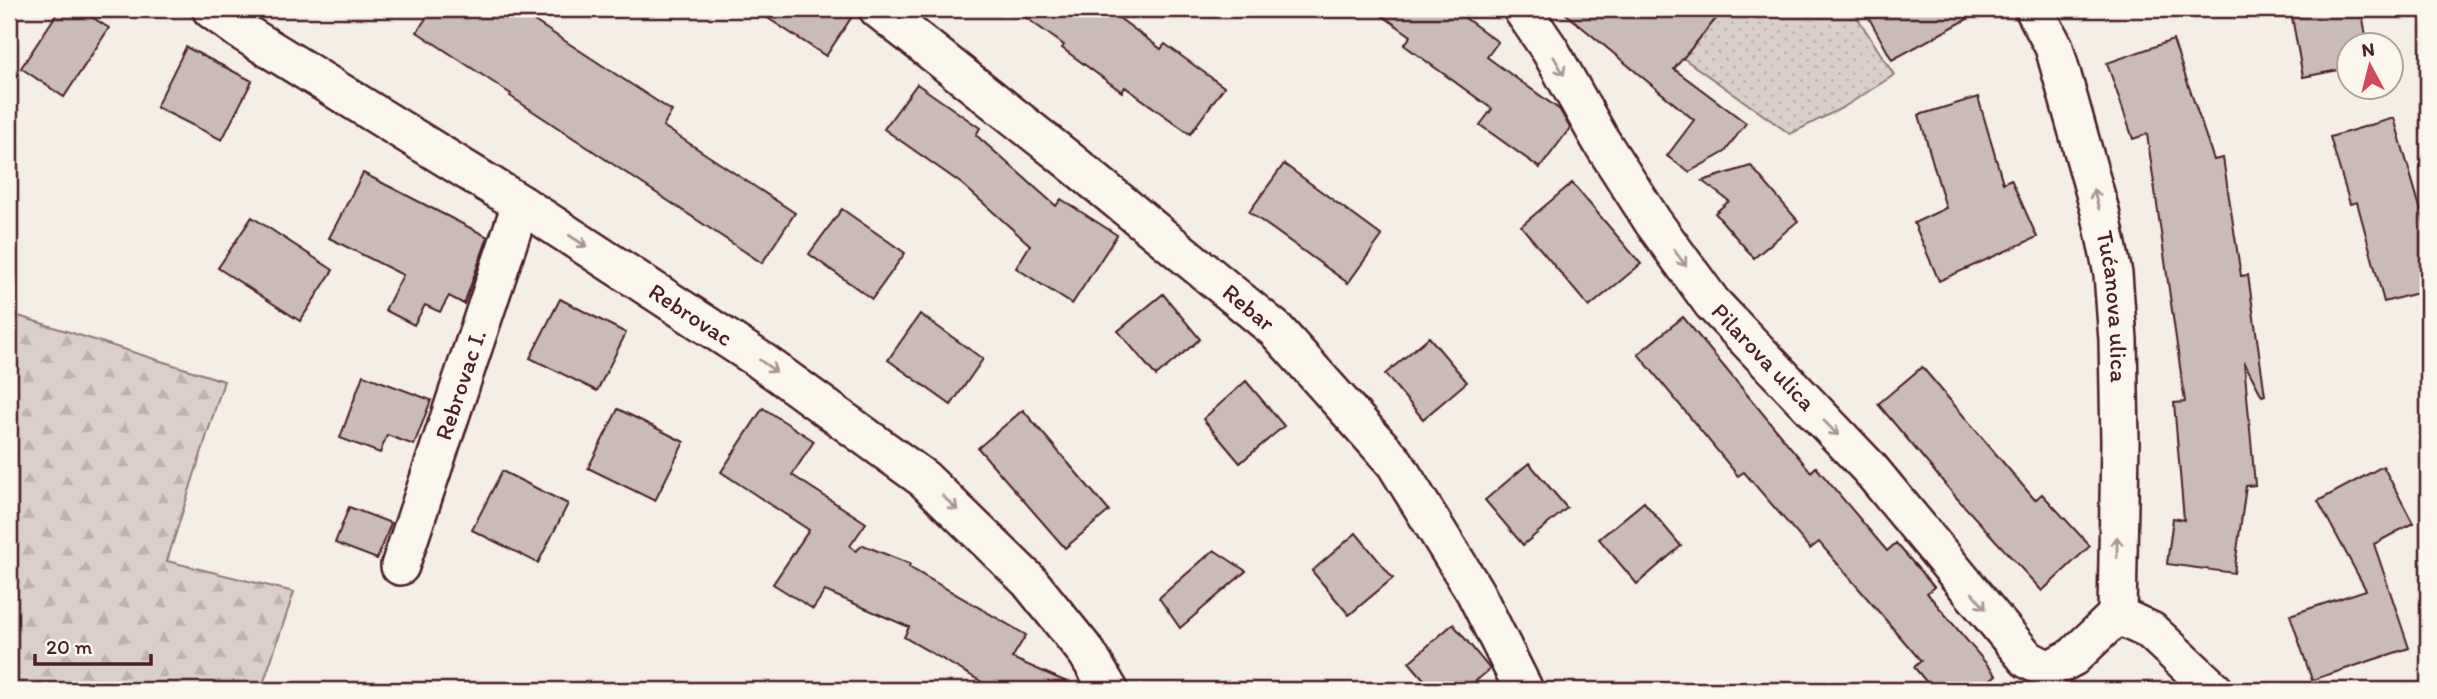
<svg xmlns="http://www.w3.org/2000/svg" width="2437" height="699" font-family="Itim,sans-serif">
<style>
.forest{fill:url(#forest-firs);stroke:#92787a;stroke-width:2}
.park{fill:url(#park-dots);stroke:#92787a;stroke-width:2}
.building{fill:#cabbb6;stroke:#4a1f2b;stroke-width:2}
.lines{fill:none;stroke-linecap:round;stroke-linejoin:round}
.minor-casing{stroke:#4a1f2b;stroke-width:42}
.minor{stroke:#fbf7ec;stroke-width:37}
.oneway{stroke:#ab9695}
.labels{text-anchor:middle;stroke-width:7;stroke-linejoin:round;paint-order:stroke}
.street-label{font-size:24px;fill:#4a1f2b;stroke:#fbf7ec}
</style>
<defs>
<pattern id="forest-firs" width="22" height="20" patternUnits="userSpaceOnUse" patternTransform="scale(1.75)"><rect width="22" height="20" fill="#dbd0c9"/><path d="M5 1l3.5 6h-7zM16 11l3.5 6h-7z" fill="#bdb2ad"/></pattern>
<pattern id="park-dots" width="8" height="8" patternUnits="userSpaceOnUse" patternTransform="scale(1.75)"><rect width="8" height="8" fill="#dbd0c9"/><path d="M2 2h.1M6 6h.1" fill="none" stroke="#bdb2ad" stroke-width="1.8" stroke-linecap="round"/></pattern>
</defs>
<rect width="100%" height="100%" fill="#f4eee4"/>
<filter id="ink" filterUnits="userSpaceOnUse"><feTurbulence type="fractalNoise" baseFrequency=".0143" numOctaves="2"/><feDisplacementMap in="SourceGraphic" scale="14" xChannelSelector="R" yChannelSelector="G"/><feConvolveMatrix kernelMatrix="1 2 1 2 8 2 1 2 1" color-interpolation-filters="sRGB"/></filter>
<g filter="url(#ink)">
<path class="forest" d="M9 313 224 381 167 561 294 592 261 690H9Z"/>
<path class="park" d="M1721 9H1852L1894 75 1844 107 1790 134 1683 58 1723 11Z"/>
<path class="building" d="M60 9H79L109 28 64 97 21 68Z
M432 9H516L672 111 663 126 795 213 762 263 510 96 511 94 417 32Z
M754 9H857L826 56Z
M1014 9H1107L1161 49 1165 44 1224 87 1190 134 1125 87 1122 92 1062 48 1064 45Z
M1373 9H1453L1498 42 1487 57 1560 110 1570 128 1540 168 1480 125 1492 109 1404 45 1411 36Z
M1560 9H1724L1674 69 1746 123 1725 152 1689 172 1667 156 1694 120Z
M1864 9H1986L1892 60Z
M2341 9H2361L2368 46H2349V68L2303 77 2292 17Z
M2173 40 2214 160 2223 158 2241 276 2248 275 2265 395 2262 396 2244 362 2255 485 2246 486 2234 573 2167 564 2173 518 2184 520 2174 403 2185 402 2147 134 2133 139 2107 63Z
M186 47 252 81 222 140 156 107Z
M917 84 980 128 976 135 1056 206 1061 199 1117 235 1072 304 1016 268 1030 245 962 184 884 129Z
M1978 97 2003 183 2011 179 2037 237 1939 281 1914 223 1946 208 1919 115Z
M2394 118 2428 235V290L2384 302 2357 202 2350 204 2330 137Z
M1284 164 1382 236 1348 283 1249 212Z
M1751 166 1798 221 1754 258 1715 213 1729 201 1702 181Z
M363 173 488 237 464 304 449 296 440 312 425 305 414 325 385 310 403 275 329 238Z
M1572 183 1641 264 1589 307 1521 226Z
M842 209 905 253 872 299 809 254Z
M252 217 333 270 300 321 218 268Z
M1163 294 1200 339 1156 376 1118 331Z
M560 299 626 333 597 391 530 358Z
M920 314 983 359 951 405 888 360Z
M1683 317 1811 472 1816 467 1887 551 1896 543 1934 587 1927 593 1996 675 1978 690H1933L1914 667 1921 661 1819 542 1810 549 1744 472 1738 476 1638 354Z
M1429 337 1467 382 1423 419 1385 374Z
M1922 367 2035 500 2042 494 2090 546 2042 591 1955 496 1878 404Z
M363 375 431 400 414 445 387 435 380 453 340 438Z
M1246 381 1284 426 1240 463 1203 419Z
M763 408 814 441 792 475 866 523 850 546 856 551 863 545 910 564 909 567 1026 635 1012 658 1085 690H996L904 637 909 627 825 591 813 609 773 584 809 530 721 472Z
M618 409 684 442 655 501 588 468Z
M1023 410 1109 511 1065 548 978 448Z
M1529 463 1567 508 1523 545 1485 500Z
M2383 466 2413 523 2374 544 2409 648 2312 680 2290 615 2366 590 2318 501Z
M502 471 568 504 538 563 472 530Z
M1644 502 1681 546 1637 584 1599 539Z
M349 507 391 523 377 559 335 543Z
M1356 533 1393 578 1349 615 1312 571Z
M1214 550 1246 571 1180 628 1159 598Z
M1453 624 1490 669 1465 690H1433L1409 662Z"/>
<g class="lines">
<g class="minor-casing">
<g id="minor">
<path id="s1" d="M211 9 241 31 521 204 760 360 924 479 1029 581 1087 653 1109 690"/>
<path id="s2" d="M878 9 1066 158 1276 330 1395 463 1475 592 1524 690"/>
<path id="s3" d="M1522 9 1550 50 1601 141 1653 222 1712 303 1870 469 2027 659 2048 670"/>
<path id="s4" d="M2034 9 2054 47 2100 211 2113 274 2118 340 2120 442 2117 615"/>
<path id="s5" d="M400 566 521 204"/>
<path d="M2117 615 2151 631 2214 690"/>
<path d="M2048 670 2073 657 2117 615"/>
</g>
</g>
<use href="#minor" class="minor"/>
</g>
<defs><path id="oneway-shaft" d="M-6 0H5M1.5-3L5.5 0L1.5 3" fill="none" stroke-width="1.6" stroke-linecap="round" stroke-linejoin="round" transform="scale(1.75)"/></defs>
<g class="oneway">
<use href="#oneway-shaft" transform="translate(1559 66) rotate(61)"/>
<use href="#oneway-shaft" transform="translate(2096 199) rotate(-106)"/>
<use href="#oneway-shaft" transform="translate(578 241) rotate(33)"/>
<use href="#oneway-shaft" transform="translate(1680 258) rotate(54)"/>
<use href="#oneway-shaft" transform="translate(768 366) rotate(36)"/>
<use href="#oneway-shaft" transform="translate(1831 428) rotate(46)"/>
<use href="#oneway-shaft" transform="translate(950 503) rotate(44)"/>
<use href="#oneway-shaft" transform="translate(2117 547) rotate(-90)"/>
<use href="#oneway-shaft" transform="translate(1979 601) rotate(50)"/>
</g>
</g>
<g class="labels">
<g class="street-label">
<text dy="8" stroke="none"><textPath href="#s4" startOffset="310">Tućanova ulica</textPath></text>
<text dy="8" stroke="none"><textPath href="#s2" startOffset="476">Rebar</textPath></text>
<text dy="8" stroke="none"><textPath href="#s1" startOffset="569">Rebrovac</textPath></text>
<text dy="8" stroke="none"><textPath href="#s3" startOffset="425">Pilarova ulica</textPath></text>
<text dy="8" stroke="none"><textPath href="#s5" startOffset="191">Rebrovac I.</textPath></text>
</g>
</g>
<rect width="2437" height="699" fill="none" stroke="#fbf7ec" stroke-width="35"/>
<rect x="18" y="18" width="2402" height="664" fill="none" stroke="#4a1f2b" stroke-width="2.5" filter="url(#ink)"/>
<g transform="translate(2370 66) rotate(353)"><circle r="33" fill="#fbf7ec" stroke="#b4a19f" stroke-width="2"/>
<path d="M0-5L12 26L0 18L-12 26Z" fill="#d1495b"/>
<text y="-10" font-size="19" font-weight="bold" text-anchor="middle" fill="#4a1f2b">N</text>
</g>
<path d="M35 654v10h116v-10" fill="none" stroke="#4a1f2b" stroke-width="3.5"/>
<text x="46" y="654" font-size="21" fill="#4a1f2b" stroke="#fbf7ec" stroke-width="5" paint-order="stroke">20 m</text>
</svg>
